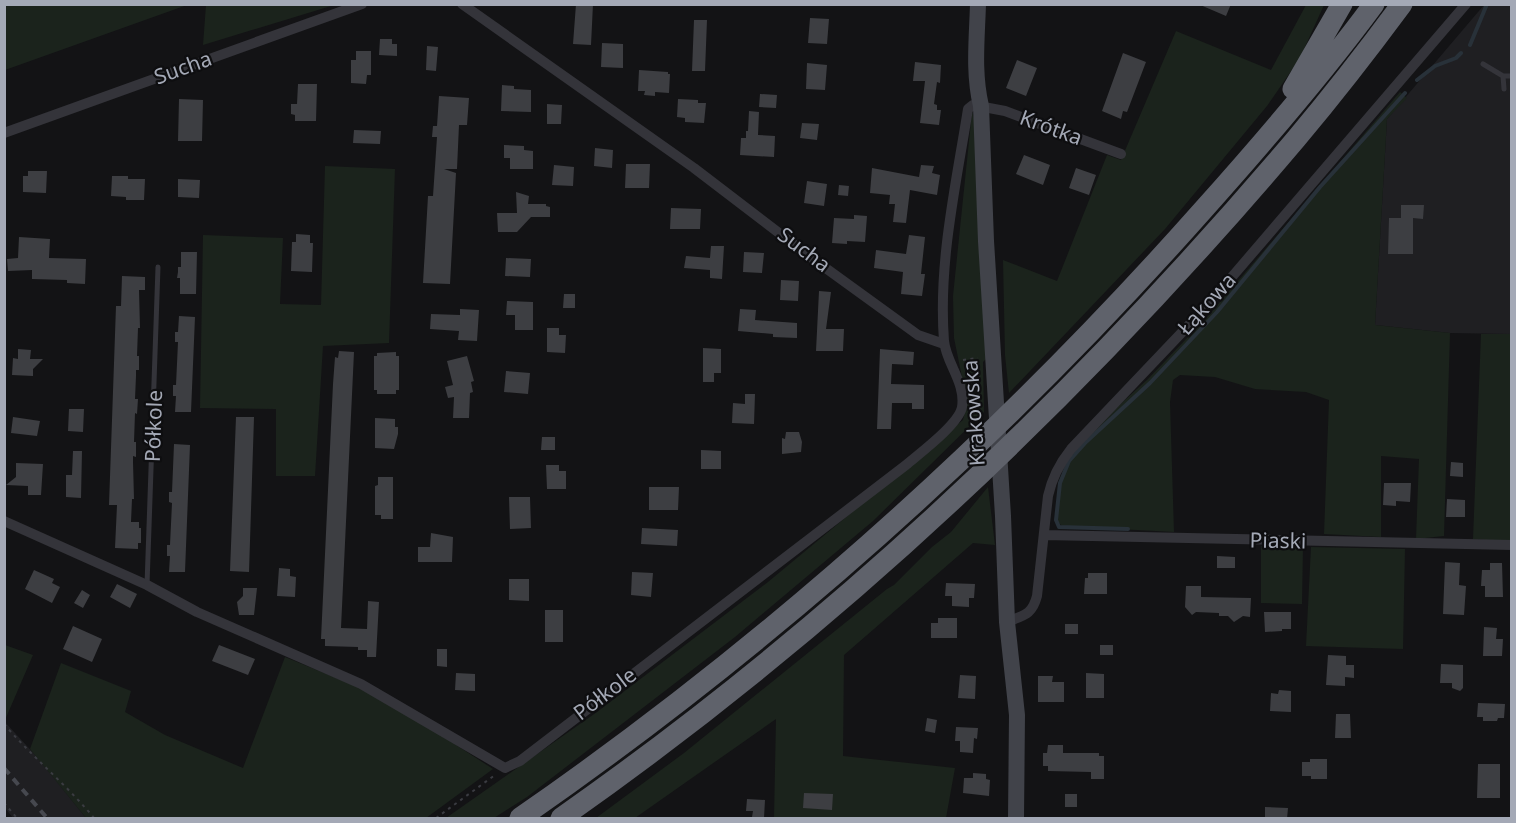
<svg xmlns="http://www.w3.org/2000/svg" width="1516" height="823" font-family="'Noto Sans',sans-serif">
<style>
.built{fill:#1f1f22}
.green{fill:#1b231c}
.lines{fill:none;stroke-linecap:round;stroke-linejoin:round}
.stream{stroke:#283139;stroke-width:4}
.building{fill:#3d3e42}
.path{stroke:#3a3b41;stroke-width:2;stroke-dasharray:3 4.5;stroke-linecap:butt}
.lane{stroke:#34343a;stroke-width:5}
.street{stroke:#34343a;stroke-width:10}
.secondary{stroke:#41434a;stroke-width:16}
.highway{stroke:#5f626b;stroke-width:21}
.rail{stroke:#46484f;stroke-width:4;stroke-dasharray:8 6;stroke-linecap:butt}
.labels{text-anchor:middle;stroke-width:4.5;stroke-linejoin:round;paint-order:stroke}
.street-label{font-size:21px;fill:#a4a9b6;stroke:#0e0e10}
</style>
<rect width="100%" height="100%" fill="#131315"/>
<path class="built" d="M1484 5H1511V334L1450 333 1375 325 1387 119Z
M4 721 38 758 86 818H13L5 808Z"/>
<path class="green" d="M5 4H187V5L5 70Z
M330 4 331 6 203 45 206 5Z
M1306 5H1324L1300 58 1267 106 1165 229 1009 393 1005 355 1003 260 1057 281 1107 155 1121 160 1176 31 1271 70Z
M1400 92 1407 98 1387 119 1375 325 1450 333 1444 536 1416 539 1419 459 1381 456V537L1324 534 1329 400 1306 392 1255 389 1215 377 1180 375 1173 380 1170 402 1174 532 1062 526 1058 522V489L1068 460 1105 418 1148 379 1208 316Z
M972 112 975 121 987 358 983 362 984 412 873 521 735 637 527 797 494 818H446L597 712 768 582 963 420 966 406 964 387 954 338 953 296Z
M325 166 395 169 389 343 323 346 315 476H276V409L200 408 203 235 283 238 280 304 321 305Z
M1481 334H1511V542L1473 539Z
M988 487 995 545 973 543 844 655 843 756 955 768 946 818H774L776 719 635 818H596L684 753 887 589 894 585 932 547 951 532Z
M1261 546 1303 547 1302 604 1261 603Z
M1311 547 1405 549 1403 649 1306 646Z
M5 645 33 655 5 720 4 645Z
M285 657 351 684 410 715 493 769 426 818H86L30 749 61 663 131 691 125 712 165 735 243 768Z"/>
<g class="lines">
<path class="stream" d="M1470 45 1487 4
M1417 80 1435 66 1456 58 1461 53
M1128 529 1059 527 1056 520 1060 483 1069 461 1086 442 1150 383 1217 312 1320 187 1405 93"/>
</g>
<path class="building" d="M576 4H593L591 45 573 44Z
M1198 4H1231L1226 16Z
M810 18 829 19 827 44 808 43Z
M694 20H707L705 71H692Z
M380 39H392V44H397V56L379 55Z
M602 43 623 44V68L601 67Z
M427 46 438 47 436 71 426 70Z
M356 51H371V75H367L366 84 351 83V60H356Z
M1123 53 1146 62 1127 112 1123 111 1121 119 1102 111Z
M1017 60 1037 68 1026 96 1006 88Z
M915 62 941 65 940 83 937 82 934 104 937 105V110H941L939 125 920 123 925 81H913Z
M807 63 827 65 825 90 806 89Z
M639 70 668 72V74H670L669 93 655 92V96L644 95 645 91H638Z
M298 84H317L316 121H295V115L291 114V104H297Z
M502 85 514 86V89L531 90V112L501 111Z
M760 94 777 95 776 108 759 107Z
M439 96 469 98 467 125H459L457 169H444L456 173 450 284 423 283 428 196H433L437 137H432L433 126H437Z
M179 99 203 100 202 141H178Z
M678 99 698 100V103H706L704 123 685 122V118L677 117Z
M547 104 562 105 561 124H547Z
M749 111 759 112 758 135 775 136 774 157 740 155 741 138H746V131H748Z
M802 123 819 124 817 140 800 138Z
M354 130 381 131 380 144 353 143Z
M504 145 524 146V150L533 151V169H510V158H504Z
M595 148 613 150 612 168 594 166Z
M1024 155 1050 165 1043 185 1016 174Z
M626 164H650L649 188H625Z
M554 165 574 167 573 186 552 185Z
M921 165 934 166 932 173 940 175 937 195 910 190 906 223 893 222 895 204H889L890 195 870 193 872 168 919 177Z
M1076 168 1096 175 1089 195 1069 188Z
M28 171H47L46 193 23 192V176H28Z
M112 176H128V179H145L144 200H126V197L111 196Z
M178 179 200 180 199 198 178 197Z
M807 181 827 184 824 206 804 203Z
M839 185 849 186 848 196 838 195Z
M516 192 529 196 528 204H546V206L550 207V217H531L517 232H498L497 213H517Z
M1401 205H1424L1423 219 1413 218V254H1388L1389 218H1401Z
M671 208 701 209 700 229H670Z
M854 215 867 216 865 242 847 241V244L832 243 834 218 854 219Z
M296 234 310 235V243H313L312 272 291 271 292 242H296Z
M909 235 925 237 921 274H925L922 296 901 294 903 272 874 268 876 250 906 254Z
M19 237 50 239 49 258 86 259 85 284 67 283V280L32 279V270L8 271 7 259 18 258Z
M711 246H724L722 279 710 278V270L684 268 686 256 710 258Z
M181 252H197L196 294H180V278H177L178 272V267H181Z
M744 252 764 253 762 273 743 272Z
M506 258 531 259 530 277 505 276Z
M122 276 145 277V290H139L140 328H138L137 356H139V370H136V376L135 399H138L137 414 135 413 134 442H136V457L133 456V462L134 499H132L131 522H139V528H141V543H138V549L115 548 117 505H109L116 306H121Z
M781 280 799 281 798 301 780 300Z
M819 291 831 292 826 329H844L843 351H816Z
M564 294H575V308H563Z
M507 301 533 302V330H515V315H506Z
M460 309 479 310 477 341 458 340 459 331 430 329 431 314 460 315Z
M740 309 756 310 755 320 797 323V338L773 337V334L738 331Z
M179 316 195 317 191 412H175L176 396H173V385H176L178 342H175V332H178Z
M547 328H559V335H566L565 353 547 352Z
M703 348 721 349V373H714V382H703Z
M18 349 31 350 30 359H43L33 369V376L12 375 13 358 18 359Z
M880 349 914 352 913 365 892 364 891 384 924 385V409H912V403H892L891 429H877Z
M339 351 354 352 341 628 367 629 368 601 379 602 376 657H367V650H358V647L325 646V639H321L333 384 335 357 338 358Z
M396 352V356H399V390H396V394H377V390H374V356H377V353Z
M467 356 474 381 471 382 473 392 470 393 469 418H453L454 397 448 398 445 387 453 385 447 361Z
M506 371 530 373 528 394 504 392Z
M745 394H755L754 424 732 423 733 403 745 404Z
M69 409H84L83 432 68 431Z
M13 417 40 421 37 436 11 433Z
M236 417H254L249 572 230 571Z
M375 418 395 419V427H398V434L394 449 375 448Z
M786 432H799L802 442 801 452 782 454V438L785 439Z
M542 437H555V450H541Z
M174 444 190 445 185 572H169L170 556H167V545H170L172 503 169 502V492H172Z
M701 450 721 451V469H701Z
M73 451H82L81 498 66 497V475H72Z
M1451 462 1463 463V477L1450 476Z
M16 463 43 464 41 495H28V486L6 485 16 477Z
M546 465H559V471H566V489H547Z
M378 477H393V519H381V515H375V486L378 485Z
M1384 483H1411L1410 502 1396 501V506L1383 505Z
M649 487H679L678 510H649Z
M509 497H530L531 528 510 529Z
M1447 499 1465 500V517H1446Z
M642 528 678 530 677 546 641 544Z
M431 533 453 537 452 562H418V547H430Z
M1217 556 1235 557V568H1217Z
M1445 562 1460 563 1459 585 1466 586 1464 615 1443 614Z
M1490 563H1502L1503 597H1485V586H1481L1482 570H1490Z
M279 568 290 569V576L296 577 295 597 277 596Z
M34 570 54 579 52 583 60 587 52 603 25 589Z
M632 572 653 573 651 597 631 595Z
M1088 573H1107V594H1084L1085 578H1088Z
M509 579H529V601L509 600Z
M946 583 975 584 974 598H969V607L952 606V596H945Z
M117 584 137 594 130 608 110 597Z
M1186 586H1201V597L1251 598 1250 617 1243 616 1234 622 1228 616H1219V613L1196 612 1192 615 1185 607Z
M243 588H257L254 615H239L237 602 243 596Z
M82 590 90 595 83 608 74 603Z
M545 610H563V642H545Z
M1264 612H1291V629H1282V631L1265 632Z
M938 618H957V638H931V623H938Z
M1065 624H1078V634H1065Z
M73 626 102 639 92 662 63 649Z
M1484 627 1497 628 1496 639H1503L1502 656H1483Z
M219 645 255 659 248 675 212 661Z
M1100 645H1113V655H1100Z
M437 649H447V667L437 666Z
M1328 655 1346 656V665H1354V678L1345 677V686L1326 685Z
M1441 664 1463 665V688L1460 691 1452 688V683H1440Z
M456 673 475 674V691L455 690Z
M1086 673 1104 674V698H1086Z
M960 675 976 676 975 699 958 698Z
M1038 676H1053L1052 682H1064V702H1038Z
M1279 690 1291 691V712L1270 711 1271 693 1278 694Z
M1478 703 1505 704 1504 718H1498L1497 721H1483V717H1477Z
M1336 714H1350L1351 738H1335Z
M927 718 937 720 935 733 925 731Z
M956 727 978 728 977 739 974 738 973 753 960 752V741H955Z
M1048 745H1063V753H1099V756H1104V779H1091V772L1048 771V766H1043V753H1047Z
M1310 759H1327V779H1311V776H1302V762H1310Z
M1478 764H1500V798H1477Z
M973 773 986 774V779L990 780 989 796 963 793 964 778H973Z
M804 793 833 794 832 810 803 808Z
M1065 794H1077V807H1065Z
M747 799 765 800 764 818 752 817 753 811H746Z
M1265 807 1288 808 1287 819H1265Z"/>
<g class="lines">
<path class="path" d="M963 360 978 358
M4 724C33 758 66 784 94 818
M4 803 17 818
M436 818 495 775"/>
<path class="lane" d="M1483 64 1503 76H1512
M1503 76 1504 89
M147 585 158 267"/>
<path class="street" d="M462 4 694 168 809 256 918 335 944 344
M4 133 362 4
M4 521 147 585 197 612 361 684 505 768 520 761 906 465C920 453 959 424 962 407 966 383 946 363 944 341 938 263 956 185 968 109L973 105 1005 111 1121 154
M1044 535 1512 545
M1007 622C1024 615 1032 615 1037 596L1048 496C1052 478 1059 464 1071 449L1207 306 1466 4"/>
<path class="secondary" d="M978 4C977 39 973 72 981 106L986 241 1003 516 1007 622 1017 715 1016 818"/>
<path class="highway" d="M1293 89 1342 4
M520 818C771 644 1000 439 1203 210 1262 144 1321 76 1374 4
M561 818C835 626 1080 394 1296 139 1333 95 1368 50 1402 4"/>
<path class="rail" d="M4 768 47 818"/>
</g>
<g class="labels">
<g class="street-label">
<text transform="translate(183 68) rotate(-20)" y="7">Sucha</text>
<text transform="translate(1051 128) rotate(20)" y="7">Krótka</text>
<text transform="translate(804 250) rotate(37)" y="7">Sucha</text>
<text transform="translate(1207 304) rotate(-48)" y="7">Łąkowa</text>
<text transform="translate(974 413) rotate(-94)" y="7">Krakowska</text>
<text transform="translate(154 426) rotate(-88)" y="7">Półkole</text>
<text transform="translate(1278 541) rotate(1)" y="7">Piaski</text>
<text transform="translate(605 694) rotate(-37)" y="7">Półkole</text>
</g>
</g>
<rect width="1516" height="823" fill="none" stroke="#a4a9b6" stroke-width="12"/>
</svg>
